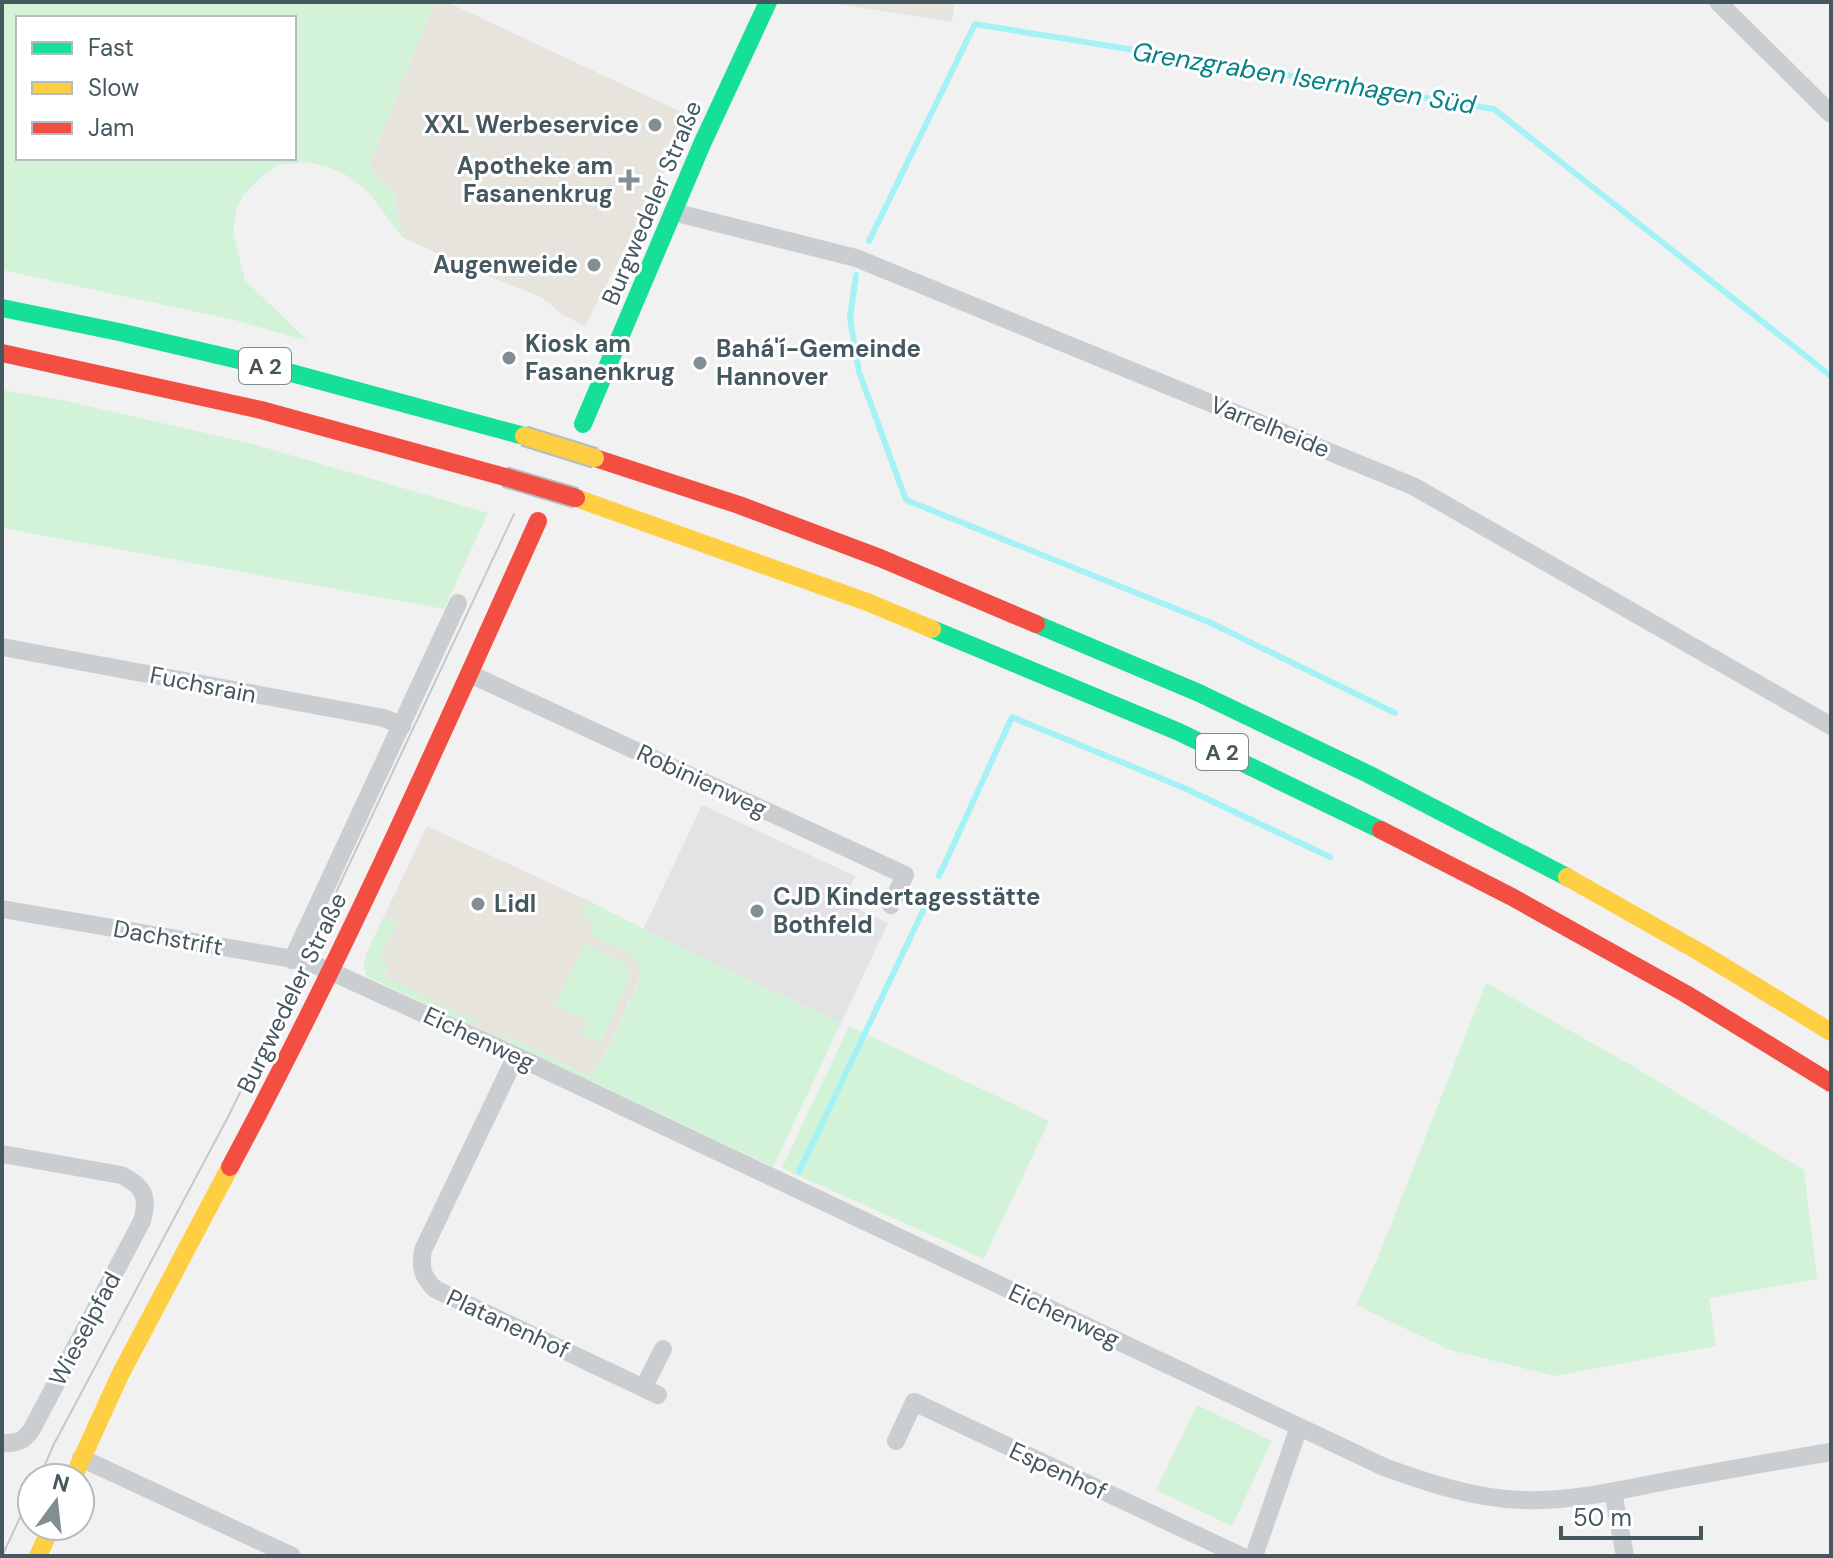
<svg xmlns="http://www.w3.org/2000/svg" width="1833" height="1558" font-family="'DM Sans',sans-serif">
<style>
.commercial{fill:#e7e4de}
.education{fill:#e3e2e4}
.green{fill:#d3f3d9;fill-rule:evenodd}
.lines{fill:none;stroke-linecap:round;stroke-linejoin:round}
.stream{stroke:#a4f2f5;stroke-width:6}
.street{stroke:#caced0;stroke-width:18}
.fast{stroke:#16e098;stroke-width:18}
.slow{stroke:#ffcf43;stroke-width:18}
.jam{stroke:#f24e42;stroke-width:18}
.tram{stroke:#c5c8ca;stroke-width:2}
.slow-bridge-casing{stroke:#b5bdc1;stroke-width:22;stroke-linecap:butt}
.jam-bridge-casing{stroke:#b5bdc1;stroke-width:22;stroke-linecap:butt}
.slow-bridge{stroke:#ffcf43;stroke-width:18}
.jam-bridge{stroke:#f24e42;stroke-width:18}
.poi-dot{fill:#828e93;stroke:#fff;stroke-width:3}
.labels{text-anchor:middle;stroke-width:6;stroke-linejoin:round;paint-order:stroke}
.shield{fill:#fff;stroke:#7d8a90;stroke-width:2}
.shield-label{font-size:22px;font-weight:bold;fill:#455860}
.poi-label{font-size:24px;font-weight:bold;fill:#455860;stroke:#fff;text-anchor:start}
.street-label{font-size:24px;fill:#455860;stroke:#fff}
.water-label{font-size:26px;font-style:italic;fill:#058286;stroke:#fff}
</style>
<rect width="100%" height="100%" fill="#f2f1f1"/>
<path class="commercial" d="M434 2H447L692 117 585 326 563 315 541 297 464 266 402 237 394 192 368 167Z
M825 2H955L952 22Z
M427 826 589 901 659 937 592 1082 366 976 364 965 367 952Z"/>
<path class="education" d="M702 805 855 876 843 902 888 923 841 1023 643 930Z"/>
<path class="green" d="M2 2H434L368 167 394 192 402 237 368 192 346 175 328 167 308 162 278 165 259 179 244 194 236 210 233 233 245 280 308 341 234 320 2 270ZM294 18V158H18V18Z
M2 390 62 400 253 444 488 513 444 609 2 528Z
M589 901 659 937 841 1023 773 1167 503 1040 502 1034 591 1076 597 1064 600 1065 639 982C639 979 641 971 640 968 637 953 601 941 589 935L594 922 582 916Z
M384 917 397 923 379 961 390 966 385 977 479 1023 472 1025 366 976C362 954 375 936 384 917Z
M584 944 625 963 630 970V978L600 1043 581 1034 587 1021 555 1005Z
M1486 983 1631 1065 1804 1170 1817 1279 1709 1298 1716 1346 1554 1376 1450 1350 1356 1305 1379 1255Z
M849 1026 1049 1121 984 1259 782 1168Z
M1197 1405 1272 1441 1232 1526 1156 1490Z"/>
<g class="lines">
<path class="stream" d="M869 241 975 24 1494 109 1831 376
M856 275 850 318 859 372 906 500 1211 623 1395 713
M939 876 1012 717 1182 787 1330 857
M799 1172 930 896"/>
<path class="street" d="M1718 2 1831 114
M673 212 856 258 1413 486 1831 726
M2 647 384 718 402 726
M470 674 905 875 891 905
M2 909 305 961 332 972 516 1056 1384 1467C1428 1483 1473 1498 1521 1500 1570 1502 1620 1490 1667 1481 1722 1471 1776 1461 1831 1452
M292 960 458 603
M516 1056 423 1250C420 1268 422 1276 435 1289L658 1395
M2 1154 121 1175C144 1186 149 1197 142 1221L32 1429C24 1441 17 1444 2 1443
M644 1387 663 1349
M896 1441 914 1402 1241 1556
M81 1458 292 1556
M1613 1492 1625 1556
M1254 1556 1299 1427"/>
<path class="fast" d="M2 308 119 332 273 368 524 436
M583 424 702 144 768 2
M1036 624 1199 693 1368 774 1567 877
M932 629 1179 732 1381 830"/>
<path class="slow" d="M576 498 867 602 932 629
M1567 877 1703 954 1831 1032
M73 1478 120 1375 230 1167
M38 1556 52 1526"/>
<path class="jam" d="M2 353 261 410 505 477
M595 458 739 505 880 558 1036 624
M1381 830 1512 897 1686 994 1831 1083
M230 1167C343 957 440 739 538 521"/>
<path class="tram" d="M39 1478 54 1444 228 1117 284 1003 514 514
M2 1556 32 1492"/>
<g class="slow-bridge-casing">
<path id="slow-bridge" d="M524 436 595 458"/>
</g>
<g class="jam-bridge-casing">
<path id="jam-bridge" d="M505 477 576 498"/>
</g>
<use href="#slow-bridge" class="slow-bridge"/>
<use href="#jam-bridge" class="jam-bridge"/>
</g>
<g class="poi-dot">
<circle cx="655" cy="125" r="8"/>
<path d="M625 168h8v8h8v8h-8v8h-8v-8h-8v-8h8z"/>
<circle cx="594" cy="265" r="8"/>
<circle cx="509" cy="358" r="8"/>
<circle cx="700" cy="363" r="8"/>
<circle cx="478" cy="904" r="8"/>
<circle cx="757" cy="911" r="8"/>
</g>
<g class="labels">
<g class="shield">
<rect x="239" y="348" width="52" height="36" rx="6"/>
<rect x="1196" y="734" width="52" height="36" rx="6"/>
</g>
<g class="shield-label">
<text x="265" y="374">A 2</text>
<text x="1222" y="760">A 2</text>
</g>
<g class="poi-label">
<text x="639" y="133" text-anchor="end">XXL Werbeservice</text>
<text x="613" y="174" text-anchor="end">Apotheke am<tspan x="613" dy="28">Fasanenkrug</tspan></text>
<text x="578" y="273" text-anchor="end">Augenweide</text>
<text x="525" y="352">Kiosk am<tspan x="525" dy="28">Fasanenkrug</tspan></text>
<text x="716" y="357">Bahá'í-Gemeinde<tspan x="716" dy="28">Hannover</tspan></text>
<text x="773" y="905">CJD Kindertagesstätte<tspan x="773" dy="28">Bothfeld</tspan></text>
<text x="494" y="912">Lidl</text>
</g>
<g class="street-label">
<text transform="translate(652 203) rotate(-67)" y="8">Burgwedeler Straße</text>
<text transform="translate(1270 427) rotate(22)" y="8">Varrelheide</text>
<text transform="translate(203 685) rotate(11)" y="8">Fuchsrain</text>
<text transform="translate(702 781) rotate(25)" y="8">Robinienweg</text>
<text transform="translate(168 938) rotate(10)" y="8">Dachstrift</text>
<text transform="translate(292 993) rotate(-64)" y="8">Burgwedeler Straße</text>
<text transform="translate(479 1039) rotate(25)" y="8">Eichenweg</text>
<text transform="translate(1064 1316) rotate(25)" y="8">Eichenweg</text>
<text transform="translate(508 1324) rotate(25)" y="8">Platanenhof</text>
<text transform="translate(85 1329) rotate(-62)" y="8">Wieselpfad</text>
<text transform="translate(1058 1471) rotate(25)" y="8">Espenhof</text>
</g>
<g class="water-label">
<text transform="translate(1304 78) rotate(9)" y="9">Grenzgraben Isernhagen Süd</text>
</g>
</g>
<rect width="1833" height="1558" fill="none" stroke="#455860" stroke-width="8"/>
<rect x="16" y="16" width="280" height="144" fill="#ffffff" stroke="#b5bcbf" stroke-width="2"/>
<rect x="32" y="42" width="40" height="12" fill="#16e098" stroke="#b5bcbf" stroke-width="2"/>
<text x="88" y="56" font-size="24" fill="#455860">Fast</text>
<rect x="32" y="82" width="40" height="12" fill="#ffcf43" stroke="#b5bcbf" stroke-width="2"/>
<text x="88" y="96" font-size="24" fill="#455860">Slow</text>
<rect x="32" y="122" width="40" height="12" fill="#f24e42" stroke="#b5bcbf" stroke-width="2"/>
<text x="88" y="136" font-size="24" fill="#455860">Jam</text>
<g transform="translate(56 1502) rotate(15)"><circle r="38" fill="#ffffff" stroke="#b5bcbf" stroke-width="2"/>
<path d="M0-6L14 30L0 20L-14 30Z" fill="#828e93"/>
<text y="-12" font-size="22" font-weight="bold" text-anchor="middle" fill="#455860">N</text>
</g>
<path d="M1561 1526v12h140v-12" fill="none" stroke="#455860" stroke-width="4"/>
<text x="1573" y="1526" font-size="24" fill="#455860" stroke="#ffffff" stroke-width="6" paint-order="stroke">50 m</text>
</svg>
